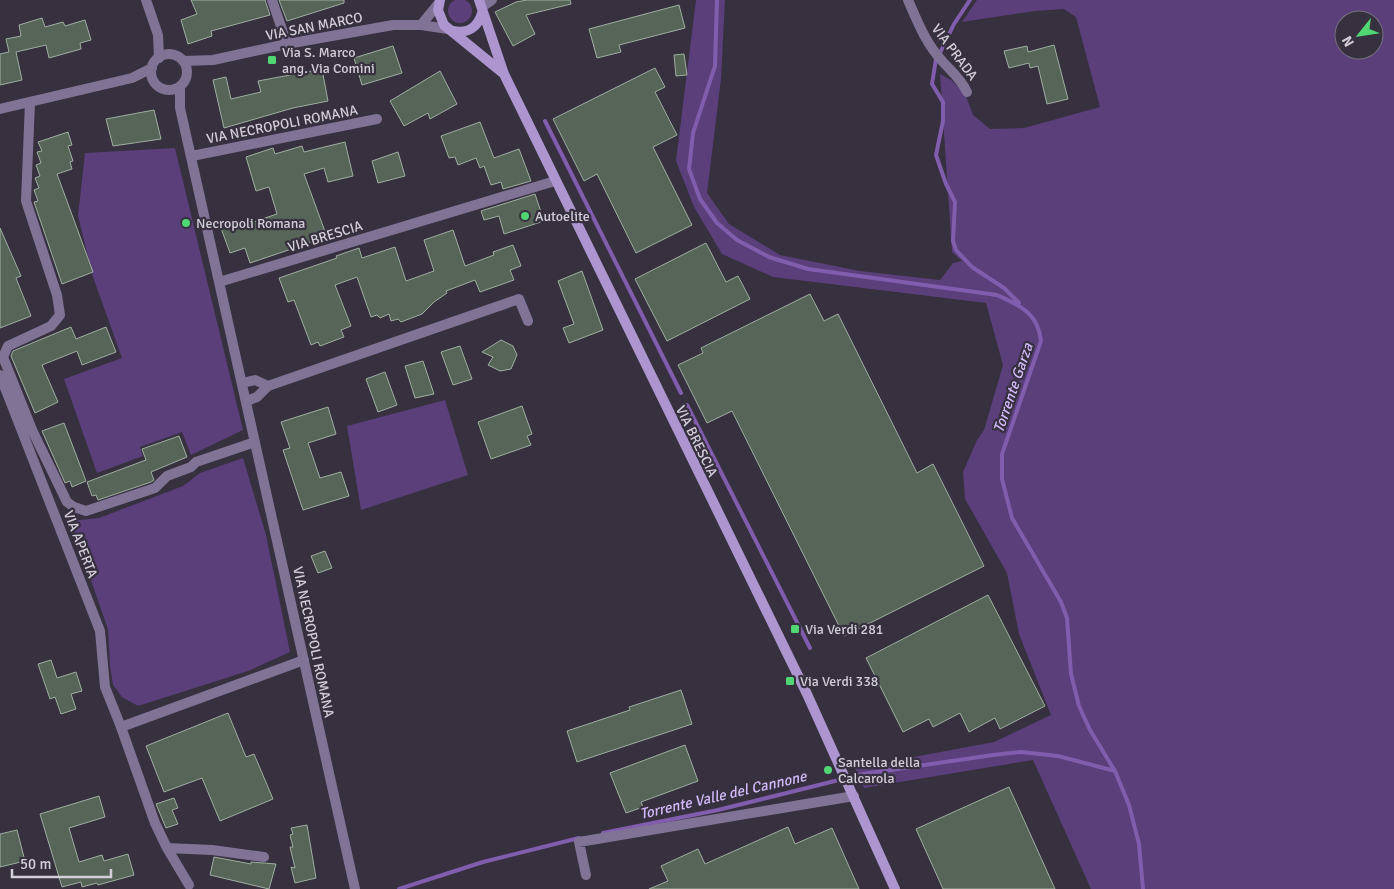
<svg xmlns="http://www.w3.org/2000/svg" width="1394" height="889" font-family="Signika,sans-serif">
<style>
.green{fill:#5a3f7a;fill-rule:evenodd}
.lines{fill:none;stroke-linecap:round;stroke-linejoin:round}
.stream{stroke:#815dad;stroke-width:4}
.building{fill:#566558;stroke:#9eafa0}
.minor{stroke:#817396;stroke-width:10}
.secondary{stroke:#ad96cf;stroke-width:10}
.poi-dot{fill:#51d674;stroke:#36303f;stroke-width:2}
.labels{text-anchor:middle;stroke-width:4.5;stroke-linejoin:round;paint-order:stroke}
.street-label{font-size:14px;fill:#d3cfd9;stroke:#36303f}
.poi-label{font-size:14px;fill:#d3cfd9;stroke:#36303f;text-anchor:start}
.water-label{font-size:15px;font-style:italic;fill:#d4b9fa;stroke:#36303f}
</style>
<rect width="100%" height="100%" fill="#36303f"/>
<path class="green" d="M448 11a12 12 0 1 1 24 0a12 12 0 1 1-24 0Z
M696 0H725L721 79 707 193 729 224 780 255 860 271 940 280 953 263 962 261 952 252 940 74 951 80 965 93 973 115 990 129 1024 128 1100 107 1076 17 1064 9 1035 11 962 22 977 0H1394V889H1091L1033 760 864 788 855 768 994 742 1051 715 1019 634 1007 573 965 499 963 472 977 440 984 430 1003 365 986 303 773 277 722 254 694 207 676 161ZM1344 20H1374V50H1344Z
M175 148 243 430 191 455 182 432 140 447 143 456 97 473 64 379 122 358 93 277 78 216 85 153Z
M445 400 468 475 361 510 347 426Z
M243 458 266 535 290 652 248 671 138 706 122 697 113 685 110 666 108 629 70 521 99 518 183 486 200 473Z"/>
<g class="lines">
<path class="stream" d="M717 0 715 66 693 133 689 169 700 199 717 223 737 240 769 257 808 269 997 295C1021 306 1038 313 1041 341L1002 454V479L1012 518 1061 602 1067 618 1071 674 1079 706 1090 730 1115 771 1129 805 1139 844 1143 889
M940 53 954 24 970 0
M936 59 932 84 943 102V121L936 155 946 184 955 202 953 241 956 250 972 267 1004 288 1019 303
M545 121 681 393
M687 405 810 648
M603 833 718 810 863 774 993 755 1021 752 1058 756 1115 771
M399 889 483 862 579 838"/>
</g>
<path class="building" d="M191 0H265L270 15 211 31 212 36 188 44 181 20 197 14Z
M279 0H344V3L287 21Z
M527 0H570L571 4 526 15 535 34 513 46 495 12 516 2Z
M679 5 685 28 619 45 621 52 597 58 589 29Z
M42 18 45 27 63 22 65 26 85 20 91 40 80 43 81 49 49 58 46 45 16 52 22 80 0 85V54L9 52 6 39 21 36 19 25Z
M1054 45 1068 99 1047 104 1038 66 1030 68 1029 63 1009 68 1004 51 1027 46 1028 52Z
M393 46 402 73 362 85 354 58Z
M684 54 687 75 676 76 674 55Z
M655 68 665 87 655 92 677 135 653 147 692 225 636 253 597 174 584 181 553 119Z
M322 69 328 101 293 108 224 128 213 80 226 77 231 99 261 92 258 81Z
M440 71 457 104 430 119 428 113 404 126 390 101Z
M154 110 161 139 113 146 106 119Z
M480 122 494 158 519 149 531 181 503 189 501 182 491 185 484 166 480 168 476 158 458 165 455 157 449 158 441 136Z
M68 132 72 145 68 146 73 161 70 162 72 169 57 174 93 272 62 284 34 202 38 201 34 190 39 188 35 178 40 176 36 165 41 163 37 152 42 151 38 142Z
M345 142 353 176 328 182 324 168 304 174 327 237 250 263 245 248 230 253 221 228 237 223 238 227 277 214 269 187 256 191 246 157 273 148 275 154 302 146 304 152Z
M398 152 405 176 378 183 372 161Z
M535 194 544 221 504 234 499 216 484 220 481 211Z
M0 228 21 276 16 278 31 316 0 328Z
M453 230 465 266 494 255 493 252 513 245 521 266 510 270 514 280 480 292 475 280 446 291 447 293 434 302 422 314 401 322 398 319 391 321 389 314 380 318 377 315 371 317 357 277 335 285 351 326 341 330 344 337 320 346 318 342 311 345 294 300 288 302 279 278 337 258 336 256 359 248 362 258 395 247 406 281 434 271 424 240Z
M706 243 726 282 738 276 750 299 667 341 635 279Z
M582 271 603 330 569 343 563 328 574 324 558 281Z
M810 294 824 321 838 314 917 473 933 464 984 566 844 636 732 411 707 423 678 365 703 353 701 348Z
M71 327 76 339 106 327 116 352 82 365 77 351 42 365 58 402 35 413 11 356 13 351Z
M501 340 513 346 517 355 511 369 500 371 488 365 493 357 482 352Z
M460 346 472 379 453 385 441 352Z
M423 361 434 394 415 398 405 366Z
M385 372 397 405 378 412 366 379Z
M522 406 532 434 527 436 531 445 491 459 478 422Z
M328 407 336 434 308 443 320 478 341 472 349 496 303 510 283 450 290 448 281 422Z
M64 423 86 481 72 487 70 481 65 483 42 431Z
M179 436 187 457 151 472 154 480 151 482 98 500 96 495 92 496 87 482 146 460 142 449Z
M325 551 332 568 318 573 311 556Z
M988 595 1045 706 1000 729 995 718 969 732 960 713 933 727 929 719 903 732 866 658Z
M51 660 57 678 76 672 82 691 71 694 76 709 61 714 55 697 50 699 38 664Z
M681 690 692 724 577 762 567 731 630 710 629 707Z
M228 713 246 757 254 754 273 799 220 821 202 778 164 792 146 746Z
M685 745 698 781 641 802 643 807 626 813 610 773Z
M1009 787 1055 889H943L916 829Z
M99 796 105 817 69 828 79 862 102 855 104 861 128 854 134 875 98 885 97 883 82 887 81 882 62 887 40 814Z
M174 798 178 808 172 810 178 824 166 828 156 804Z
M307 825 316 878 295 883 291 867 295 868 290 847H293L290 835 293 834 291 828Z
M788 827 795 844 832 828 859 889H649L668 881 661 866 698 849 705 864Z
M17 830 25 861 0 867V834Z
M214 857 251 864V862L276 864 269 889 210 875Z"/>
<g class="lines">
<path class="minor" d="M146 0 158 35 159 58
M272 0 287 44
M908 0C918 23 926 44 943 62 952 72 961 79 967 92
M482 7 492 0
M421 25 439 3
M151 72a18 18 0 1 1 36 0a18 18 0 1 1-36 0Z
M183 61 213 60 287 44 393 25H421L448 29
M180 86V108L355 889
M30 102 26 201 57 295 60 315 51 326 8 346 3 357 33 432 67 502 74 507 86 511 155 488 167 476 191 467 196 462 255 442
M0 109 132 78 152 68
M192 156 377 119
M219 282 555 181
M0 375 100 631 105 687 121 727 304 660
M242 383 255 380 268 386
M247 401 257 397 268 386 519 299 528 321
M121 727 155 823 167 848 189 885
M167 848 212 850 264 857
M586 875 579 842 854 796"/>
<path class="secondary" d="M440 0 438 10 444 25 503 73
M479 0 504 74 807 694 895 889
M453 31C468 34 478 27 482 13"/>
</g>
<g class="poi-dot">
<rect x="267" y="55" width="10" height="10" rx="2.5"/>
<circle cx="525" cy="216" r="5"/>
<circle cx="186" cy="223" r="5"/>
<rect x="790" y="624" width="10" height="10" rx="2.5"/>
<rect x="785" y="676" width="10" height="10" rx="2.5"/>
<circle cx="828" cy="770" r="5"/>
</g>
<g class="labels">
<g class="street-label">
<text transform="translate(314 26) rotate(-11)" y="5">VIA SAN MARCO</text>
<text transform="translate(955 52) rotate(53)" y="5">VIA PRADA</text>
<text transform="translate(282 124) rotate(-11)" y="5">VIA NECROPOLI ROMANA</text>
<text transform="translate(325 236) rotate(-17)" y="5">VIA BRESCIA</text>
<text transform="translate(697 441) rotate(64)" y="5">VIA BRESCIA</text>
<text transform="translate(81 544) rotate(69)" y="5">VIA APERTA</text>
<text transform="translate(314 642) rotate(78)" y="5">VIA NECROPOLI ROMANA</text>
</g>
<g class="poi-label">
<text x="282" y="57">Via S. Marco<tspan x="282" dy="16">ang. Via Comini</tspan></text>
<text x="535" y="221">Autoelite</text>
<text x="196" y="228">Necropoli Romana</text>
<text x="805" y="634">Via Verdi 281</text>
<text x="800" y="686">Via Verdi 338</text>
<text x="838" y="767">Santella della<tspan x="838" dy="16">Calcarola</tspan></text>
</g>
<g class="water-label">
<text transform="translate(1013 388) rotate(-71)" y="5">Torrente Garza</text>
<text transform="translate(723 795) rotate(-13)" y="5">Torrente Valle del Cannone</text>
</g>
</g>
<g transform="translate(1359 35) rotate(240)"><circle r="24" fill="#36303f" stroke="#75707d"/>
<path d="M0-4L9 19L0 12L-9 19Z" fill="#51d674"/>
<text y="-8" font-size="14" font-weight="bold" text-anchor="middle" fill="#d3cfd9">N</text>
</g>
<path d="M12 869v8h99v-8" fill="none" stroke="#d3cfd9" stroke-width="2.5"/>
<text x="20" y="869" font-size="15" fill="#d3cfd9" stroke="#36303f" stroke-width="4" paint-order="stroke">50 m</text>
</svg>
